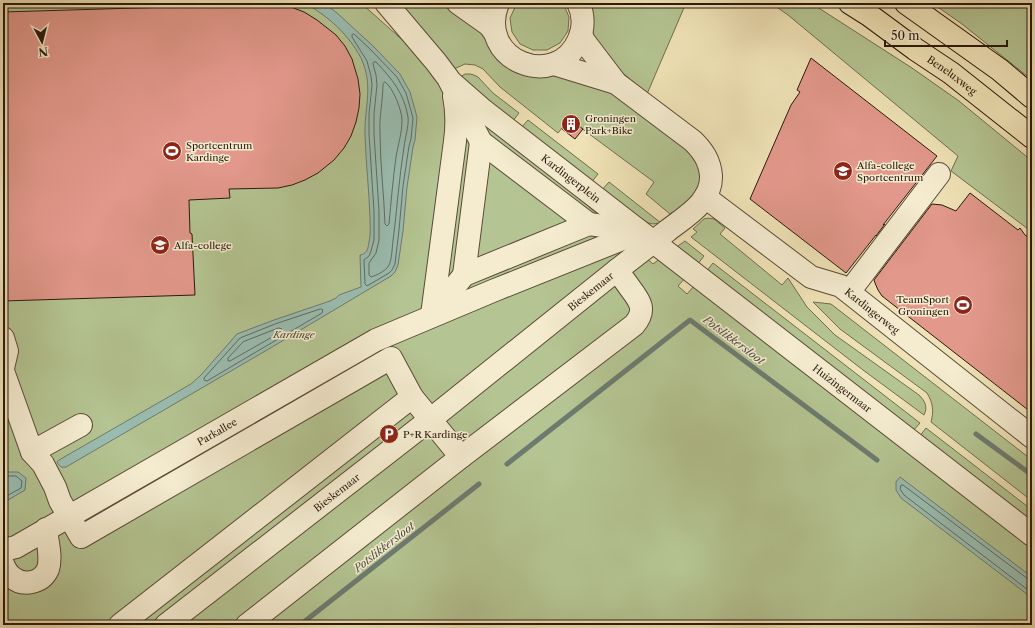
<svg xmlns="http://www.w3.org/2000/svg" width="1035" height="628" font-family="'Libre Caslon Text',serif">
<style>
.green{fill:#b4c492;stroke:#6e6e50}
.water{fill:#9abdb1;stroke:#6d7b6f}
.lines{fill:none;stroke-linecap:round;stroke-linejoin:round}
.shore{stroke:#626b5f;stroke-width:1}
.stream{stroke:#6d7b6f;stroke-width:5}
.building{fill:#e2988b;stroke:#29190d}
.minor-casing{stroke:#5a4b37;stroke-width:24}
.highway-casing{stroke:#29190d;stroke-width:24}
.minor{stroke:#f5ecd0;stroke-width:22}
.highway{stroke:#efe2b6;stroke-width:22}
.labels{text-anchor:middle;stroke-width:3;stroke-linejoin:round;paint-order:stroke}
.street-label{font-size:10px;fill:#29190d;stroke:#f5ecd0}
.poi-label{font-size:10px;fill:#29190d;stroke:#f5ecd0;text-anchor:start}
.park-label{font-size:10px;font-style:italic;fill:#534c35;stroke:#f5ecd0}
.water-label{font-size:11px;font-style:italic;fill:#515246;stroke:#f5ecd0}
</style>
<rect width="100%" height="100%" fill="#efe2b6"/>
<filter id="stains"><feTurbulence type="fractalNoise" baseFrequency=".005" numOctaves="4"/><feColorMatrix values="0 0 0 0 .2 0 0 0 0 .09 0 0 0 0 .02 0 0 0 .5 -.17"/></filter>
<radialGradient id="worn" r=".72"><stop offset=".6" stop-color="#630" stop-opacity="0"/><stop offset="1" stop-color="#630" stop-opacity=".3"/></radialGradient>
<path class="green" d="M3 3H361L653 264 661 258 686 277 678 286 687 294 695 285 1032 545V625H3Z
M401 3H437L467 18 546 72 601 86 623 101 688 150 698 163 701 178 698 191 677 213 675 211 670 214 646 194 654 182 569 119 558 133 500 87 483 69 475 65 465 64 454 69Z
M517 3H563L569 17 568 31 560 43 547 50H533L520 44 512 32 510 18Z
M584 3H686L647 94 601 54 590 36Z
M771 3H811L912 68 959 101 1032 161V232L951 171 958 156 788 15Z
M932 3H1024L1032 12V80L962 24Z
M465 74H470L474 75 478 77 493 93 519 113 512 122 460 77Z
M528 120 598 174 591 183 521 128Z
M609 182 661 223 653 224 644 222 601 191Z
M708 218 714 219 725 228 720 234 782 285 788 278 807 307 835 335 919 395C925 401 928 407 924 415L863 370 691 237 697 232 693 229 704 219Z
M685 241 704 256 697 265 675 248Z
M713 263 920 423 912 432 706 272Z
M813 302 831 304 1032 460V501L931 422C934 411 933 403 927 393L840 329Z
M926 428 1032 510V525L919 437Z"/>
<path class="water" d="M305 3H324L337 13 373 46 400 74 410 92 417 117 415 140 413 147 407 187 403 231 398 265 395 272 391 276 267 350 66 467C61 468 59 466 57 462L59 460 191 384 201 375 237 334 274 320 330 301 336 298 339 295 361 287 360 255C367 254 368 249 369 242 371 234 370 226 370 218 369 190 366 163 365 136 364 110 373 88 363 63 361 57 357 51 353 45 339 26 325 15 305 3Z
M3 472H18L26 478 25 490 3 503Z
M900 477 1032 577V598L901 498 896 490V482Z"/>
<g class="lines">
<path class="shore" d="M354 34 370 49 397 77 406 93 413 118 411 139 409 146 403 186 399 230 395 264 392 270 389 273 367 286 365 284 364 260 369 256 371 251 374 240V211L369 134V114L372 85 371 76 367 61 352 37V35Z
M374 62H376C392 79 404 93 408 117 409 127 405 137 404 147 399 178 397 210 393 241 392 248 392 259 389 265 386 271 377 275 371 277L369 275V263L376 253 379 240V211L374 134V114L377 85 376 75 373 64Z
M385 82C393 87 402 111 402 120 402 133 398 145 396 157 393 179 391 202 389 224L387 226 385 224C384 194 380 164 380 133 379 117 383 100 383 84Z
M321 309 323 310 322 313 207 381 204 380V378L240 338 275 324Z
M279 328 282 329 281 332 230 361H228V358L243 342Z
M3 476H16L22 481 21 488 3 498
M1032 580 1028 579 903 485H901L900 489 904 495 1032 593"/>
<path class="stream" d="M976 434 1032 475
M507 464 690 320 877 460
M300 625 479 484"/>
</g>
<path class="building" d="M270 4 291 7 304 12 317 20 336 35 345 46 352 59 358 79 360 94 359 108 356 122 351 136 344 148 334 160 318 173 305 180 292 185 278 188 229 189 230 198 189 200 190 233 192 234 195 295 3 301V12Z
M811 58 937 156 883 225 885 224 876 236V235L846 273 750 199 791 105 800 92 797 90Z
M569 119 583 129 575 139 562 129Z
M970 193 1018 230 1020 228 1025 235 1032 240V413L882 296 878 290 875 283 874 280 932 204 942 205 956 211Z"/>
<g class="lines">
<g class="minor-casing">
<g id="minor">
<path d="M386 3 436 62 448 78 481 142 589 224 639 231"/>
<path d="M458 3 489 25 495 33"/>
<path d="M498 3C475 61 557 92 579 39 584 28 584 14 578 3"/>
<path d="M581 34 584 41 616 83 693 141C703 151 710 161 711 176 712 202 686 216 667 231 651 244 634 257 617 270"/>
<path d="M554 64 616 83"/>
<path id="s1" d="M451 82 483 110 1032 535"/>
<path id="s2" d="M705 197 811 277 841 286 1032 437"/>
<path d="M464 275 481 142"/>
<path d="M849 292 939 174"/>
<path d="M433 314 464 275 589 224"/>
<path d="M432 315 455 141C457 126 457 111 454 96"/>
<path d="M3 338 7 351 3 368"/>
<path d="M3 371 32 452 43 464 55 487 60 501 81 537 391 358 412 397"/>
<path d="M32 452 81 425"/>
<path id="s3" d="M3 550 16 547 376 340 495 290 640 232"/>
<path d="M3 564C5 569 8 574 12 577 23 587 42 583 48 569 52 557 47 541 46 529"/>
<path d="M120 625 412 397 461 457"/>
<path id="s4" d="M166 625 431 419 617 270C621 276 626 282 630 288 640 301 647 310 634 325L461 457 247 625"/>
</g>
</g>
<g class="highway-casing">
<g id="highway">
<path id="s5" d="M850 3 869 15 915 49 951 73 1032 137"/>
<path d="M906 3 1000 70 1032 97"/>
</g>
</g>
<use href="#minor" class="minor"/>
<use href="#highway" class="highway"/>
</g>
<defs>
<g id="building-disc" transform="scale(1)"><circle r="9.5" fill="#8f2418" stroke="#f5ecd0"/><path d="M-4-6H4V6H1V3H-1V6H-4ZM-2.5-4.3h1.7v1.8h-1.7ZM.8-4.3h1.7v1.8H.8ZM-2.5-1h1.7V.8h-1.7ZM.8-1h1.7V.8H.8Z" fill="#fff"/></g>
<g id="stadium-disc" transform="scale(1)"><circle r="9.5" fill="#8f2418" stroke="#f5ecd0"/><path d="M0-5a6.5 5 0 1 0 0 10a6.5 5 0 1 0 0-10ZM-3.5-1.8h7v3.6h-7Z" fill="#fff"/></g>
<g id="university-disc" transform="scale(1)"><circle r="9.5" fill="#8f2418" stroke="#f5ecd0"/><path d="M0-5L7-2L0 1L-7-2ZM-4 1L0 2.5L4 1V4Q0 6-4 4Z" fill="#fff"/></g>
<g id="parking-disc" transform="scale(1)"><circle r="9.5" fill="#8f2418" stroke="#f5ecd0"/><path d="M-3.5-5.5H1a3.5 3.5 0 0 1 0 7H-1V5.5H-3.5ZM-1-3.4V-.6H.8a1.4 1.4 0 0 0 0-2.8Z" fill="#fff"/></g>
</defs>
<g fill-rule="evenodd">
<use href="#building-disc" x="571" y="124"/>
<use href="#stadium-disc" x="172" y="151"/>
<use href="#university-disc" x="843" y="171"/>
<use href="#university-disc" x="160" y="245"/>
<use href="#stadium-disc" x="963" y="305"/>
<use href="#parking-disc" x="389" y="434"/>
</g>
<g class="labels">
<g class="street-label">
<text dy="4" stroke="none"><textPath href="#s5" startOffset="125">Beneluxweg</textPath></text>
<text dy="4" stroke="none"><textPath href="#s1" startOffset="154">Kardingerplein</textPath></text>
<text dy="4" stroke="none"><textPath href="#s4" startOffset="540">Bieskemaar</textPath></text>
<text dy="4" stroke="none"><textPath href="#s2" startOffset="204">Kardingerweg</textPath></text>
<text dy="4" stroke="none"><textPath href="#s1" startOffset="497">Huizingermaar</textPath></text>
<text dy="4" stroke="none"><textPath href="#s3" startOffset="245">Parkallee</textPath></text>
<text dy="4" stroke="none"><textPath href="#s4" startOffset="216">Bieskemaar</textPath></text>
</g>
<g class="poi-label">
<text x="585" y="122">Groningen<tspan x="585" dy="12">Park+Bike</tspan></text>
<text x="186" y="149">Sportcentrum<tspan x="186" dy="12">Kardinge</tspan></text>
<text x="857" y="169">Alfa-college<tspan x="857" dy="12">Sportcentrum</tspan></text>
<text x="174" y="249">Alfa-college</text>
<text x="949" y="303" text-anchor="end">TeamSport<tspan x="949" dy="12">Groningen</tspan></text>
<text x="403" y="438">P+R Kardinge</text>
</g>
<g class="park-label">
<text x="294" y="338">Kardinge</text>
</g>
<g class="water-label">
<text transform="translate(734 340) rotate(37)" y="4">Potslikkersloot</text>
<text transform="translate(384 547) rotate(-38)" y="4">Potslikkersloot</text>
</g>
</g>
<rect width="1035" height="628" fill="none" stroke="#efe2b6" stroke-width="16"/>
<rect x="4" y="4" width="1027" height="620" fill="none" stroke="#29190d" stroke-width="2"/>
<rect x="8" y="8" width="1019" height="612" fill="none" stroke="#29190d"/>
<g transform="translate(42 42) rotate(173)" stroke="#f5ecd0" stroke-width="3" paint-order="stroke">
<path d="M0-3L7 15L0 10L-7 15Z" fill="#29190d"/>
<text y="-6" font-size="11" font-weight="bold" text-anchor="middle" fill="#29190d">N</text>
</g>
<path d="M885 40v6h122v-6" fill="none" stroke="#29190d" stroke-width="2"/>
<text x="891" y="40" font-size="12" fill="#29190d" stroke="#f5ecd0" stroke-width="3" paint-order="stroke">50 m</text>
<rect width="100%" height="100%" filter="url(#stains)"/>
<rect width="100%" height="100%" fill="url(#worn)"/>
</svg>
